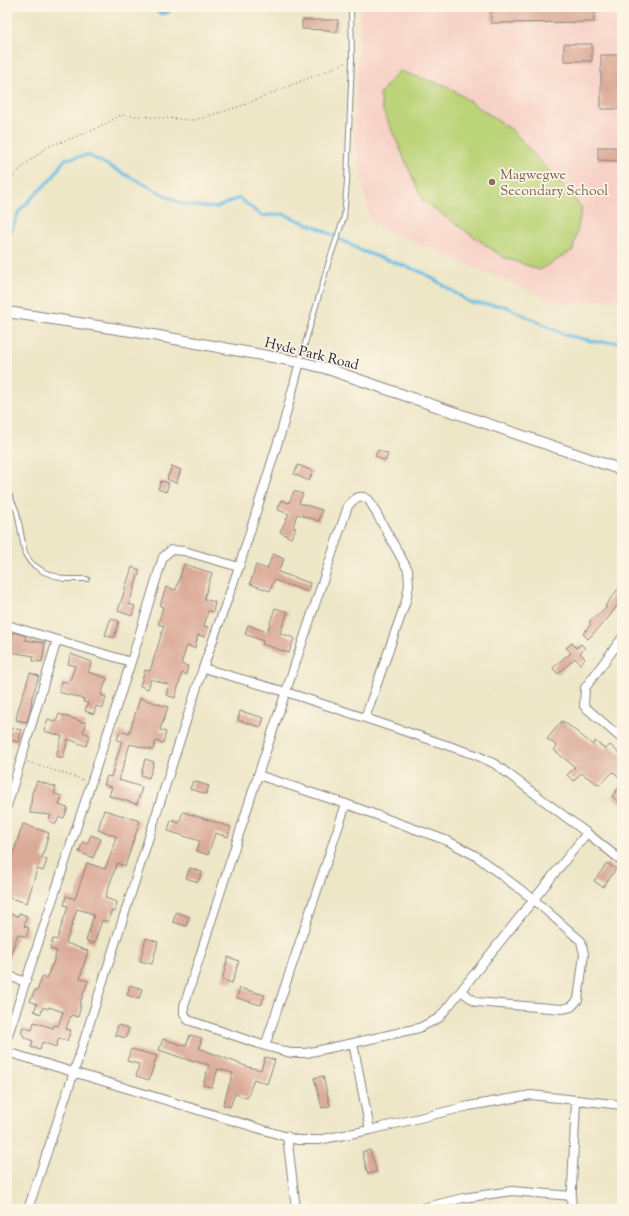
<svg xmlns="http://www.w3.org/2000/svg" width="629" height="1216" font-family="'Sorts Mill Goudy',serif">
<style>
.built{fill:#f7d1c6}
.green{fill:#bcd479;stroke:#6f7b5a}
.water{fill:#6abfe7;stroke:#467091}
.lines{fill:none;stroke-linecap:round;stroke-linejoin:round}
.stream{stroke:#6abfe7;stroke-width:3}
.building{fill:#dba997}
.service-casing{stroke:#888481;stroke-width:6}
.minor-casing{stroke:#888481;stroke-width:10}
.tertiary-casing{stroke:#888481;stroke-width:12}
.path{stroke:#888481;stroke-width:1.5;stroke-dasharray:1 3;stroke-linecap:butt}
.service{stroke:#fff;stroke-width:4}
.minor{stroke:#fff;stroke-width:8}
.tertiary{stroke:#fff;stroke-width:10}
.education-dot{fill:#8d6e63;stroke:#fcf5e5;stroke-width:1.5}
.labels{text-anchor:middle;stroke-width:3.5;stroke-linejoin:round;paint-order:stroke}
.education-label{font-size:14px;fill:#785e54;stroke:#fcf5e5;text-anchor:start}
.street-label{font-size:14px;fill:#22223b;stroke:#fcf5e5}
</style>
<rect width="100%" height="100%" fill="#fcf5e5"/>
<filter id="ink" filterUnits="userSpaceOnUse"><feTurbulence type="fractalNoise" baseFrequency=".025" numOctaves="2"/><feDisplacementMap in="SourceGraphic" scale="8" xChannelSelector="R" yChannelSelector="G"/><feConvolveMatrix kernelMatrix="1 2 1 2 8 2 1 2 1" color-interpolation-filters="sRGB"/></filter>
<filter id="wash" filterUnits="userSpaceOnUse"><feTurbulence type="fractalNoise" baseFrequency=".012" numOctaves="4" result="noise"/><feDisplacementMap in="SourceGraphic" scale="16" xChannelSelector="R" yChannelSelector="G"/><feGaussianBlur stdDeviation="0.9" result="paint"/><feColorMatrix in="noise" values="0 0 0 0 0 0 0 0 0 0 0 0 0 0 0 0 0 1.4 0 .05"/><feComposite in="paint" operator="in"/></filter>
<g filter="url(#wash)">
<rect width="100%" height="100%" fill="#ede6c7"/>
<path class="built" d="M360 7H622V297L563 305 371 224 354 139Z"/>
<path class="green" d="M399 71 447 86 512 130 582 208 573 250 540 270 503 257 423 201 382 108 380 94Z"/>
<path class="water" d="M153 7H173L169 13C162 16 156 14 153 7Z"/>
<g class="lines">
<path class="stream" d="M7 235H10L19 211 53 177 65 159 88 155 182 204 215 208 239 198 262 216 283 214 323 230 362 251 424 273 471 303 505 306 565 335 597 342H622"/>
</g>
<g id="blocks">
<path class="building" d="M563 8H594V22L491 23V10L563 9Z
M302 20H338L337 32 329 31V30L302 29Z
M564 44H592V61H564Z
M601 55H622V109H601Z
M598 147H622V161L598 160Z
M378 450 388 454 385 461 375 456Z
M298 465 313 471 309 481 294 474Z
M172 466 181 470 176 483 167 479Z
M161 481 169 483 166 492 158 489Z
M294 491 303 494 299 503 322 510 319 521 297 514 293 527 296 528 291 538 280 532 289 514 278 510 281 500 289 503Z
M273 554 284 559 278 572 310 583 308 592 274 580 270 591 250 584 256 565 267 569Z
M184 564 212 573 204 599 215 602 213 612 208 611 204 626 208 627 205 637 198 635 195 648 187 646 181 664 188 666 186 675 182 673 175 698 166 695 169 685 151 679 148 689 140 686 145 670 150 671 164 626 158 624 163 607 160 606 166 587 176 590Z
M132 567 140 570 129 604 135 606 132 616 118 611Z
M622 584V599L608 618 588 639 583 634 591 624 589 622 607 607 605 606Z
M275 608 288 612 280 633 294 638 289 653 262 644 263 641 245 634 248 625 267 632Z
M111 618 119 621 114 638 105 635Z
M13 632 26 636 25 640 45 643 42 662 33 661 34 656 10 652Z
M572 643 576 648 581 644 585 648 580 653 585 659 580 664 575 658 558 674 553 668 566 656V657L571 653 566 648Z
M71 654 92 662 88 672 107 678 101 695 106 697 103 708 96 706 94 714 85 711 88 703 83 702 84 699 59 692 62 681 69 683 75 666 68 664Z
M30 673 39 676 32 697 30 712 27 722 16 720 18 710Z
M140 698 168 707 160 730 166 732 163 743 156 741 153 750 130 744 119 780 142 787 137 804 109 796 112 787 104 785 107 776 111 777 122 741 117 740 120 731 129 734Z
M240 711 264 718 261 727 238 720Z
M59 714 86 723 83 732 90 735 86 746 68 739 63 758 56 756 62 736 44 731 48 719 56 722Z
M562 721 571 727 593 745 595 741 605 749 610 745 622 756V779L613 772 599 785 581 773 574 781 567 775 575 767 554 750 557 746 547 739Z
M12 728 21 730 19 742 7 740 9 730H12Z
M145 759 154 762 149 778 141 775Z
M37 781 56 787 54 794 62 796 59 805 68 808 64 818 59 817 56 824 49 821 51 815 30 813 32 793Z
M193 781 209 786 206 794 190 789Z
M622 784V805L612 796Z
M104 810 140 821 125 866 117 863 105 898 117 902 115 912 111 911 108 922 102 920 94 944 86 941 94 915 90 914 91 913 77 909 66 943 88 951 80 978 88 981 79 1006H81L78 1017 71 1015 66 1029 71 1030 67 1041 59 1038 56 1047 42 1042 40 1050 31 1047 33 1041 25 1038 21 1032 23 1027 32 1030 34 1022 53 1028 54 1025 58 1026 63 1012 49 1007 48 1009 43 1007 41 1014 34 1011 37 1004 30 1001 35 990 37 991 42 977 47 979 51 966H52L57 951 50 949 53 939 57 940 68 906 64 905 66 896 75 899 87 863 105 869 111 854 116 836 98 830Z
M183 812 231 827 228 837 215 833 208 855 196 851 200 841 168 831 171 820 179 823Z
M23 824 49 833 42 858 47 860 43 871 37 869 27 903 7 897V872Z
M91 835 101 839 93 858 79 852 83 842 87 844Z
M607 863 616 869 603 887 594 881Z
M190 868 202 872 198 882 186 878Z
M176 912 189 917 186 926 173 922Z
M7 913 18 916 19 913 27 916 24 926 29 928 26 937 18 934 8 961Z
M146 938 158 942 152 964 140 961Z
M228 957 239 961 232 983 222 980Z
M130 985 142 989 139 999 127 995Z
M240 988 265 995 261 1005 237 998Z
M118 1025 129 1028 126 1038 115 1035Z
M190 1035 202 1038 199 1048 248 1067 261 1070 265 1057 275 1060 267 1084 254 1079 247 1098 235 1094 230 1107 223 1105 233 1073 218 1069 212 1087 203 1085 209 1065 195 1061 194 1062 159 1050 163 1039 186 1046Z
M131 1049 157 1056 149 1080 136 1076 139 1064 127 1061Z
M323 1076 330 1106 322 1108 314 1078Z
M370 1150 377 1172 368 1174 362 1152Z"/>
</g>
</g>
<g filter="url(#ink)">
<use href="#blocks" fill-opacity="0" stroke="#888481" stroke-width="1"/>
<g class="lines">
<g class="service-casing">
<path id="service" d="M300 361 329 261 344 217 347 181 352 60 351 7
M7 490 17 512 25 554 31 563 44 572 64 579H87"/>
</g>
<g class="minor-casing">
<path id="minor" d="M7 625 131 662
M622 638 585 688 584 706 622 739
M203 668 286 692 365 718 476 755 495 764 587 833 622 861
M365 718 406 601 409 585 408 570 369 500C360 493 355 498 348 506L258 775 184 1006V1013L188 1020 265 1046 291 1053H306L353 1043 419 1028 439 1018 587 833
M258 775 346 804 448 841 476 856 533 899 581 941 584 954 578 1000 571 1007 562 1009 476 1002 461 991
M7 806 57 640
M7 975 25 982
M7 1038 131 662 163 557 171 550 184 551 239 567
M353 1043 370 1130
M265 1046 346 804
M7 1052 297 1140H318L370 1130 469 1106 531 1095 622 1105
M287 1136 296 1209
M28 1209 74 1072 203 668 239 567 282 429 300 362
M419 1209 463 1198 512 1191 572 1196
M571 1209 576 1101"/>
</g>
<g class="tertiary-casing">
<path id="tertiary" d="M7 312 137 332 300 362 325 368 622 470"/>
</g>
<path class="path" d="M7 182 26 164 47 147 94 130 121 115 195 120 241 106 345 63
M7 754 13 757
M28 762 84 780"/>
<use href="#service" class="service"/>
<use href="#minor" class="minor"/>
<use href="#tertiary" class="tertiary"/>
</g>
</g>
<circle class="education-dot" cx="492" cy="182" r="4"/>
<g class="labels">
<g class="education-label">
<text x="500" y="179">Magwegwe<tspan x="500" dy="16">Secondary School</tspan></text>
</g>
<g class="street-label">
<text transform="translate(312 353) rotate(14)" y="5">Hyde Park Road</text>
</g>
</g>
<rect width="629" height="1216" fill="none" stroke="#fcf5e5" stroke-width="24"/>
</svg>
